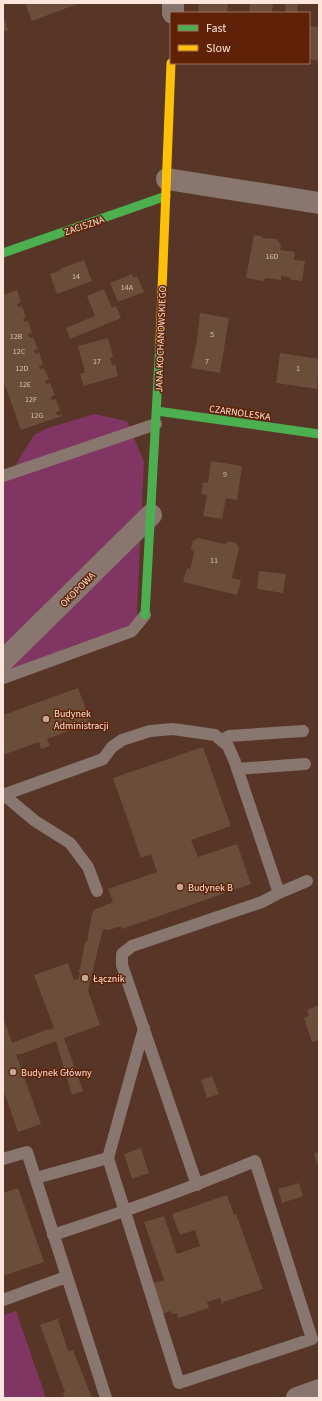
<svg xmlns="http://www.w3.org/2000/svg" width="322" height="1401" font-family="'Source Sans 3',sans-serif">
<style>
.green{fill:#803563}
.building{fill:#6a4e3a}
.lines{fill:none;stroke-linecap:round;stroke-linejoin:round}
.lane{stroke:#89766e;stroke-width:12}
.street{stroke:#89766e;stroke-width:22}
.fast{stroke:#4caf50;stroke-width:9}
.slow{stroke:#ffc107;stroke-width:9}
.poi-dot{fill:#c3a79d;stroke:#5f2206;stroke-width:1.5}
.labels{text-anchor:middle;stroke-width:3;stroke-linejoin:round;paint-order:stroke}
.number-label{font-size:8px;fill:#d8bfb4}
.street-label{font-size:10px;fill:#fde5dc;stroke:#5f2206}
.poi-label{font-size:10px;fill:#fde5dc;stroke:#5f2206;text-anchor:start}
</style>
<rect width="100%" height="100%" fill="#573527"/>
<path class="green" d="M94 414 127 421 144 462 136 633 3 682V472L14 467 34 435 48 428Z
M16 1311 46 1398H3V1315Z"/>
<path class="building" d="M25 3H80L32 21Z
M199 3H228L227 13H198Z
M250 3H273L272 13H249Z
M286 3H298L297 13H285Z
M3 15 8 30 3 32Z
M309 26 319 27V61L309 59Z
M254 235 261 236 263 238 277 239 281 245 280 250 295 252 294 260 305 261 302 281 289 279 290 277 281 276V280L266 278 263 281 246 278Z
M84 260 92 281 57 294 50 274 61 270 60 269Z
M132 274 133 278 137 276 144 292 118 302 110 283Z
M104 289 112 308 116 306 121 318 70 339 66 328 106 311 95 316 87 296Z
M17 290 21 302 17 304 18 307 22 306 26 317 23 319 24 322 28 321 32 333 28 334 30 338 33 337 38 349 34 350 35 354 39 352 43 365 39 366 40 369 44 368 49 380 45 381 46 384 50 383 55 395 51 397 52 400 56 399 60 411 56 412 58 416 62 414V416L21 430 3 380V295Z
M200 313 229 318 220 373 191 368 197 341Z
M108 338 113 357 110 358 112 365 115 364 118 376 84 386 80 374 85 372 78 346Z
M280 353 319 359 317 389 276 383Z
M211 461 242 466 237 500 226 498 222 519 203 516 207 495 201 494 203 482 208 483Z
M198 538 224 544 229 541 236 543 239 548 232 578 241 580 237 595 183 582 187 568 190 569 194 553 191 548 193 541Z
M259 571 286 574 283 593 257 589Z
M78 688 91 723 47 739 50 746 41 749 39 742 3 755V715Z
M203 747 231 826 191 840 198 857 237 844 251 884 122 929 121 926 109 930 103 929 88 990 100 1025 64 1038 83 1091 72 1095 56 1041 22 1054H16L41 1124 18 1132 3 1089V1017L12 1043 48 1029 49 1030 54 1028 34 975 68 963 74 980 78 979 80 973 78 972 80 969 85 942H87L92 914 94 910 113 902 108 889 157 872 151 854 141 858 113 778Z
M319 1005V1040L312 1042 304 1018 309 1016 307 1010Z
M212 1076 219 1094 207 1098 201 1080Z
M141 1148 149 1173 132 1179 124 1154Z
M319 1152V1165L318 1166 314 1154Z
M299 1183 303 1196 282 1203 278 1189Z
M18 1188 44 1262 3 1276V1193Z
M227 1195 234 1215 236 1214 263 1289 223 1302V1306L220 1298 207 1302 209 1308 178 1318 177 1313 172 1314 171 1311 162 1314 151 1284 164 1280 144 1222 164 1216 177 1254 200 1246 195 1230 180 1235 172 1214Z
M63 1317 58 1320 68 1351 73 1350 92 1398H65L63 1393 65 1392 40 1325Z"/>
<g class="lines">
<path class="lane" d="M3 476 156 424
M3 678 132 631 145 615
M221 740 229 736 303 731
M237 769 305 764
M3 795 103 759 112 747 122 740 150 731 173 729 215 735 228 746 235 762 279 893 262 902 132 946 122 954V965L197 1185
M4 795 35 821 70 843 88 867 97 891
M279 893 307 881
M3 1159 27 1152 106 1398
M36 1178 108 1158 144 1028
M53 1235C121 1213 188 1189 255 1161L312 1339 179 1383 108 1158
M3 1300 66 1277"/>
<path class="street" d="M173 13V3
M167 179 319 203
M3 661 151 515
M297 1398 319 1390"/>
<path class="fast" d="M3 253 166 196
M157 411 319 434
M145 615 160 341"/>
<path class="slow" d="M160 341 171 63"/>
</g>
<g class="poi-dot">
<circle cx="46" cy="719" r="4"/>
<circle cx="180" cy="887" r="4"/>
<circle cx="85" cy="978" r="4"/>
<circle cx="13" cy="1072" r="4"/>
</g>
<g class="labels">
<g class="number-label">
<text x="272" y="259">16D</text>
<text x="76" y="279">14</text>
<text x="127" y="290">14A</text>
<text x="212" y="337">5</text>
<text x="16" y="339">12B</text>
<text x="19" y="354">12C</text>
<text x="97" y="364">17</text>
<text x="207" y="364">7</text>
<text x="22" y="371">12D</text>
<text x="298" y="371">1</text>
<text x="25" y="387">12E</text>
<text x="31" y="402">12F</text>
<text x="37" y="418">12G</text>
<text x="225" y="477">9</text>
<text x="214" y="563">11</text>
</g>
<g class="street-label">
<text transform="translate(84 225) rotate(-19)" y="4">ZACISZNA</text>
<text transform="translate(160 339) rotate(-88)" y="4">JANA KOCHANOWSKIEGO</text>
<text transform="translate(240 412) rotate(8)" y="4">CZARNOLESKA</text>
<text transform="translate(77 589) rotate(-45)" y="4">OKOPOWA</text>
</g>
<g class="poi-label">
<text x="54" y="717">Budynek<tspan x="54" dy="12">Administracji</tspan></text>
<text x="188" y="891">Budynek B</text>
<text x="93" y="982">Łącznik</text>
<text x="21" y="1076">Budynek Główny</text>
</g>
</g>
<rect width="322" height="1401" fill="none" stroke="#fde5dc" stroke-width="8"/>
<rect x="170" y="12" width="140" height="52" fill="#5f2206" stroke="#9e705c"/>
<rect x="178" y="25" width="20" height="6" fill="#4caf50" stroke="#9e705c"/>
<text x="206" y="32" font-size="12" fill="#fde5dc">Fast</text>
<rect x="178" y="45" width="20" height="6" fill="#ffc107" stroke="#9e705c"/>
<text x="206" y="52" font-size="12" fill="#fde5dc">Slow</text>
</svg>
